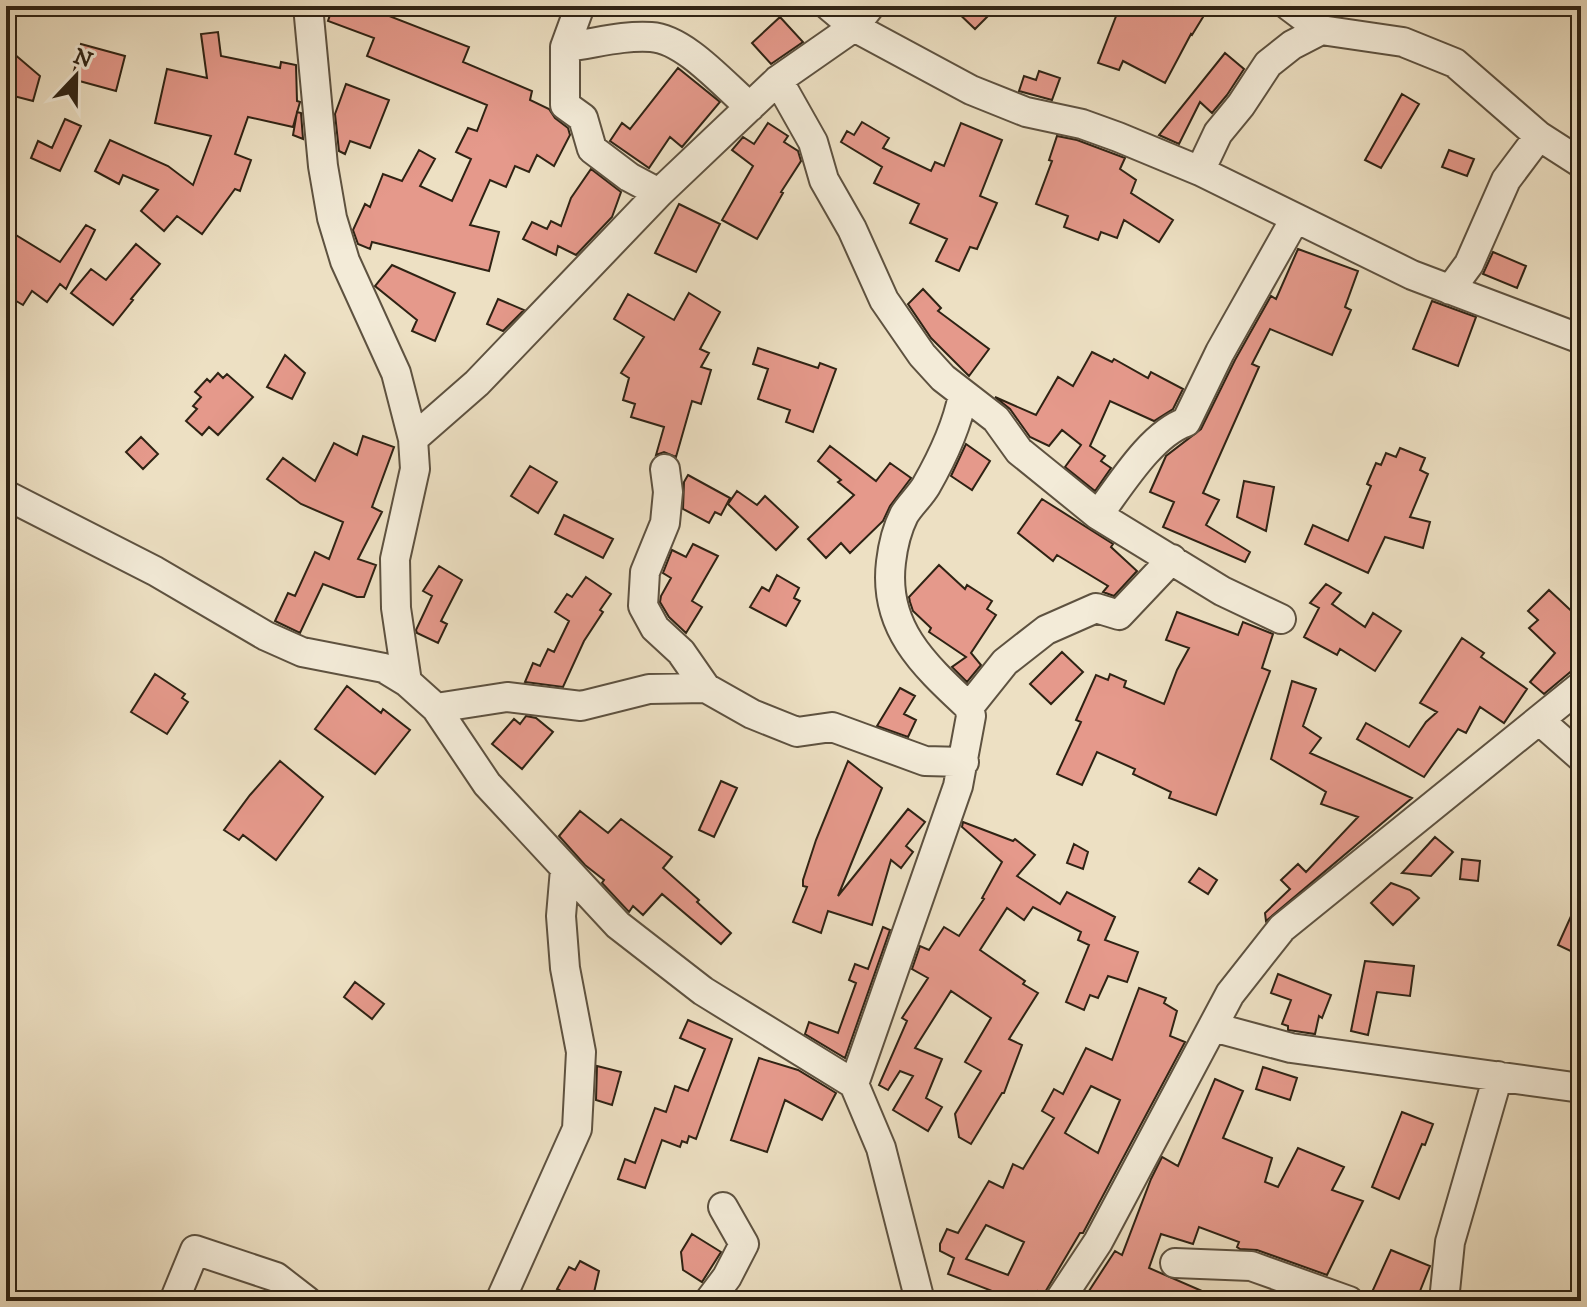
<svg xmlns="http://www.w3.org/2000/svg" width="1587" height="1307" font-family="'IM FELL DW Pica',serif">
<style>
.building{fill:#e5998b;stroke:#2f2314;stroke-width:2;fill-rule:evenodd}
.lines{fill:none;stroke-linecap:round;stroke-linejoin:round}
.minor-casing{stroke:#5e5240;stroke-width:32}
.minor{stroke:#f3ebd8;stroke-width:28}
</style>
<rect width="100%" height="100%" fill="#ede0c3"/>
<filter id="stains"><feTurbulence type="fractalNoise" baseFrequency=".0025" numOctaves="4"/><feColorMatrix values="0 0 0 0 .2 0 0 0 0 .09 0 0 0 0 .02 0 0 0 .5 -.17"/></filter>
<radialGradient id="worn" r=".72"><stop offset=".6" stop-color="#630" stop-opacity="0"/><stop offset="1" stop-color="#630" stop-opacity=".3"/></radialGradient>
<path class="building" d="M333 6H393L389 16 469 47 463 62 532 91 530 100 549 109 555 118 568 128 570 135 554 166 537 155 529 172 515 166 506 187 490 180 470 225 499 232 489 271 372 242 370 249 358 244 353 230 365 204 370 207 383 174 402 181 419 150 435 159 420 186 452 201 471 159 456 152 468 128 477 131 487 105 367 56 374 38 328 21Z
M951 6H998L975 29Z
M1120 6H1206L1200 15 1203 17 1192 35 1191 34 1165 83 1123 61 1119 70 1098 63Z
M780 17 803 42 771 64 752 43Z
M218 32 221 56 280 68 281 62 296 65 297 101 300 102 293 127 248 117 235 154 251 160 240 191 235 189 202 234 177 216 164 231 141 211 158 190 123 175 119 184 95 171 110 140 168 166 193 185 211 136 155 123 167 69 207 78 201 34Z
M81 44 125 56 116 91 72 79Z
M6 47 40 76 33 101 6 94Z
M1225 53 1244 69 1227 95 1212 113 1200 102 1179 144 1159 135Z
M678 68 720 102 682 147 670 137 649 168 610 141 622 123 630 129Z
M1039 71 1060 78 1052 100 1019 91 1024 76 1036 80Z
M346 84 389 100 370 148 350 141 345 154 339 151 335 114Z
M1402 94 1419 104 1381 168 1365 160Z
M297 112 301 113 303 139 293 135Z
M65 119 81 126 60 171 31 158 38 141 52 148Z
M862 122 889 138 883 148 931 171 935 162 944 166 961 123 1002 140 980 196 997 203 977 249 970 247 959 271 936 261 947 239 910 223 919 204 874 183 882 167 841 142 847 131 854 135Z
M768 123 788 136 784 142 798 151 801 161 781 192 783 193 757 239 722 220 753 166 732 150 743 137 754 144Z
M1057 136 1077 140 1125 158 1120 169 1136 180 1131 193 1173 220 1159 242 1124 220 1117 238 1101 232 1098 240 1064 227 1068 216 1036 204 1052 161 1049 160Z
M1449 150 1474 159 1467 176 1442 167Z
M591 169 621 192 612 217 576 255 558 246 556 255 523 239 532 222 547 229 551 221 561 226 571 198Z
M679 204 720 224 696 272 655 253Z
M86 225 95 230 66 289 60 284 47 302 32 291 23 305 6 295V229L60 262Z
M136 244 160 264 131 299 133 300 113 325 71 293 91 269 106 280Z
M1298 249 1358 271 1345 307 1351 310 1332 355 1270 329 1252 364 1259 367 1203 493 1219 500 1206 525 1250 552 1245 562 1163 527 1174 502 1150 492 1166 456 1201 429 1235 360 1271 296 1276 299Z
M1493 252 1526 266 1517 288 1483 274Z
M392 265 455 293 435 341 412 331 417 320 375 286Z
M923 289 941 308 938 311 989 349 969 376 931 338 908 304Z
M689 293 720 312 700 349 709 353 701 367 711 370 701 404 692 401 676 457 664 452 656 455 664 427 631 417 635 404 623 400 629 378 621 373 644 337 614 319 628 294 674 320Z
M498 299 524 310 503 331 487 324Z
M1432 301 1476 317 1458 366 1413 349Z
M758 348 818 368 820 363 836 369 813 432 786 422 790 410 758 399 768 369 753 364Z
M1092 352 1112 362 1114 359 1148 378 1151 372 1183 389 1173 409 1154 421 1110 401 1090 446 1105 456 1101 461 1111 468 1095 491 1065 467 1081 445 1062 430 1049 446 1030 437 1010 409 995 397 1036 415 1058 377 1073 386Z
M285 355 305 373 292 399 267 387Z
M218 373 223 378 227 374 253 397 218 435 209 427 202 435 186 421 197 409 193 406 201 397 195 392 207 379 210 382Z
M363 436 394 447 372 507 382 512 358 559 376 565 364 597H357L323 584 300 633 275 621 288 593 295 596 315 552 329 559 343 522 301 504 267 479 283 458 315 481 334 443 357 455Z
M141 437 158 454 143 469 126 452Z
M966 444 990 461 972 490 951 476Z
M830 446 876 481 890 463 911 478 890 506 883 521 850 553 841 543 826 558 808 539 854 495 838 482 841 480 818 461Z
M1400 448 1425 458 1420 470 1428 474 1410 517 1430 522 1423 548 1385 537 1368 573 1305 544 1313 525 1348 541 1371 486 1367 484 1376 463 1381 465 1386 453 1396 457Z
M530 466 557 482 538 513 511 496Z
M688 475 730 498 721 515 715 512 709 523 683 509 684 482Z
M1244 481 1274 487 1266 531 1237 517Z
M737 491 757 505 765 496 798 527 776 550 728 504Z
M1042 499 1113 544 1111 547 1137 571 1114 596 1103 592 1108 586 1057 555 1053 561 1018 533Z
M564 515 613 539 603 558 555 534Z
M693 544 718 556 692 601 702 607 686 633 669 617 660 602 661 596 671 578 663 573 672 550 686 557Z
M939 565 965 589 967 585 992 601 987 609 996 615 971 653 981 665 967 682 952 667 966 657 929 632 931 628 913 611 910 602 909 597Z
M439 566 462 580 441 621 447 624 438 643 417 633 416 630 432 596 423 591Z
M777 575 799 588 794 598 800 601 786 626 750 607 762 587 769 591Z
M586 577 611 594 600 610 603 612 584 641 563 687 525 682 533 663 540 666 548 649 554 652 569 621 555 612 567 594 572 597Z
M1326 584 1341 593 1332 604 1365 627 1373 613 1401 631 1375 671 1340 649 1337 655 1304 637 1319 608 1310 603Z
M1549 590 1581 620V663L1544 694 1530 682 1555 653 1529 628 1538 620 1528 611Z
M1177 612 1238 635 1243 622 1273 634 1262 668 1270 671 1216 815 1169 798 1171 792 1133 774 1135 769 1097 752 1082 785 1057 774 1081 722 1076 720 1096 675 1108 680 1110 674 1126 681 1124 687 1164 704 1177 670 1189 648 1166 640Z
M1462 638 1484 653 1481 657 1527 689 1504 723 1480 707 1466 733 1458 729 1424 777 1357 739 1366 723 1409 747 1426 722 1437 712 1420 703Z
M1062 652 1083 672 1051 704 1030 684Z
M155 674 185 694 182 698 188 702 167 734 131 712Z
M1292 681 1316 689 1303 726 1321 738 1310 753 1412 798 1266 921 1265 913 1290 889 1281 880 1298 864 1306 872 1358 817 1321 804 1326 792 1271 759Z
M347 686 381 713 383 709 410 730 375 774 315 729Z
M900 688 915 696 904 714 916 720 908 737 877 726Z
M526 716 536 718 553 732 522 769 492 744 514 719 520 724Z
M280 761 323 797 276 860 243 835 239 840 224 830 250 795Z
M848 761 882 788 838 896 908 809 925 822 906 846 913 852 901 868 891 860 872 925 828 911 821 933 793 922 807 887 803 886V880L816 840Z
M721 781 737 788 714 837 699 830Z
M580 811 608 833 621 819 672 857 663 868 699 900 697 902 731 933 721 944 662 894 643 915 633 906 629 912 602 883 604 880 585 865 559 836Z
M963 822 1013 841 1015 839 1035 855 1017 876 1060 904 1067 892 1115 917 1105 940 1138 952 1127 982 1108 976 1098 998 1090 995 1084 1010 1066 1002 1089 945 1078 940 1081 932 1033 907 1024 920 1007 908 980 950 1025 981 1023 984 1038 993 1009 1039 1022 1045 1004 1093H1002L971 1144 959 1137 955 1114 981 1071 965 1062 991 1018 951 991 915 1048 942 1059 926 1098 942 1107 928 1131 893 1110 913 1076 900 1071 888 1090 879 1085 907 1021 902 1018 928 978 912 969 920 946 929 950 944 927 959 936 984 899 982 898 1002 862 962 827Z
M1435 837 1453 852 1431 876 1402 873Z
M1074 844 1088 852 1083 869 1067 863Z
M1462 859 1480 861 1478 881 1460 879Z
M1199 868 1217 880 1208 894 1189 882Z
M1391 883 1410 890 1419 898 1393 925 1371 903Z
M1581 894V956L1558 945Z
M883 927 890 930 845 1058 805 1034 809 1022 838 1033 856 983 849 980 855 964 868 969Z
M1365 961 1414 966 1410 996 1377 992 1368 1035 1351 1031Z
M1278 974 1331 995 1322 1018 1319 1016 1315 1034 1288 1030V1026L1282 1024 1291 1000 1271 993Z
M355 982 384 1004 372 1019 344 997Z
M1139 988 1166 998 1164 1003 1177 1011 1170 1036 1185 1042 1083 1233H1080L1044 1294 1038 1291 1031 1301H1018L948 1274 954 1258 940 1251V1244L947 1229 958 1233 989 1181 1003 1188 1013 1164 1023 1169 1054 1118 1042 1111 1054 1089 1063 1094 1086 1048 1112 1060ZM1091 1086 1120 1100 1098 1153 1065 1133ZM986 1225 1024 1242 1008 1275 966 1259Z
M688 1020 732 1039 696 1139 689 1136 687 1143 682 1141 680 1147 662 1140 645 1188 618 1179 625 1159 635 1163 655 1108 666 1112 675 1086 688 1091 705 1049 680 1038Z
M759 1058 798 1070 836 1093 822 1120 785 1100 767 1152 731 1140Z
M597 1066 621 1072 612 1105 596 1100Z
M1263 1067 1297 1078 1290 1100 1256 1089Z
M1215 1079 1243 1091 1223 1138 1272 1158 1265 1182 1278 1187 1298 1148 1344 1167 1332 1190 1363 1201 1327 1275 1257 1250 1240 1249 1237 1247 1239 1242 1199 1227 1193 1244 1161 1234 1149 1268 1225 1301H1097L1087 1294 1115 1251 1122 1255 1151 1179 1162 1157 1178 1166Z
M1402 1112 1433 1124 1425 1145 1422 1144 1399 1199 1372 1187Z
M692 1234 721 1252 702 1282 683 1270 681 1252Z
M1391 1250 1430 1266 1416 1301H1368Z
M580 1261 599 1271 592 1301H556L561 1291 557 1289 569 1267 575 1270Z"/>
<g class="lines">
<g class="minor-casing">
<path id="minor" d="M308 6 323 166 332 218 345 261 396 373 413 439 415 469 395 559 396 608 407 682
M580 6 565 47V105L583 118 592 149 629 177 659 193
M829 6 854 27 971 90 1026 112 1082 124 1118 137 1200 171 1412 275 1581 339
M1289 6 1321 30 1403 42 1455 63 1539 136 1581 163
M565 47C593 44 622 35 651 37 685 39 724 85 750 107
M778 80 813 142 824 180 852 229 884 300 922 355 943 378 996 419 1019 451 1098 515 1222 591 1281 619
M1200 171 1218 133 1241 105 1268 64 1292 45 1321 30
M1450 290 1469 264 1506 180 1539 136
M963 395C957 426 942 458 926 486 920 496 910 505 904 515 896 531 893 545 891 562 883 628 924 665 969 707
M413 439 477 383 659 193 778 80 854 27 870 6
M665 469 668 492 665 523 645 572 643 606 655 628 681 652 706 688 752 714 797 732 832 727 925 761 964 762
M6 495 155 571 266 636 302 652 384 668 407 682 436 708 487 784 618 925 703 991 854 1084 881 1148 920 1301
M1098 515C1120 486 1151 434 1186 422L1220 352 1295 219
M436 708 507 697 581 706 649 689 706 688
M1539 720 1581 757
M1213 1027 1291 1048 1581 1088
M854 1084 958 786 971 716 969 707 1005 662 1046 630 1096 608 1119 615 1172 559
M1175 1263 1251 1266 1349 1301
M174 1301 195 1250 276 1277 307 1301
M500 1301 577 1129 581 1052 565 968 561 916 565 869
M709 1301 727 1277 744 1244 723 1207
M1059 1301 1098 1242 1230 994 1282 928 1581 686
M1444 1301 1450 1242 1498 1076"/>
</g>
<use href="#minor" class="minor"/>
</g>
<rect width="1587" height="1307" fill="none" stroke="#ede0c3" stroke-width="32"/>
<rect x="8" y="8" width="1571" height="1291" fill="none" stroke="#2f2314" stroke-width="4"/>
<rect x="16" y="16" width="1555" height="1275" fill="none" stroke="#2f2314" stroke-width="2"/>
<g transform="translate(76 76) rotate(22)" stroke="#f3ebd8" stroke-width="6" paint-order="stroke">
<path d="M0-6L14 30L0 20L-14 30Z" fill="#2f2314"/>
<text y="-12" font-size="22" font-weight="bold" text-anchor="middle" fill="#2f2314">N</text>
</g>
<rect width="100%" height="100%" filter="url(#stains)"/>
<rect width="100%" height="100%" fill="url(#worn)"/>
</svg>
